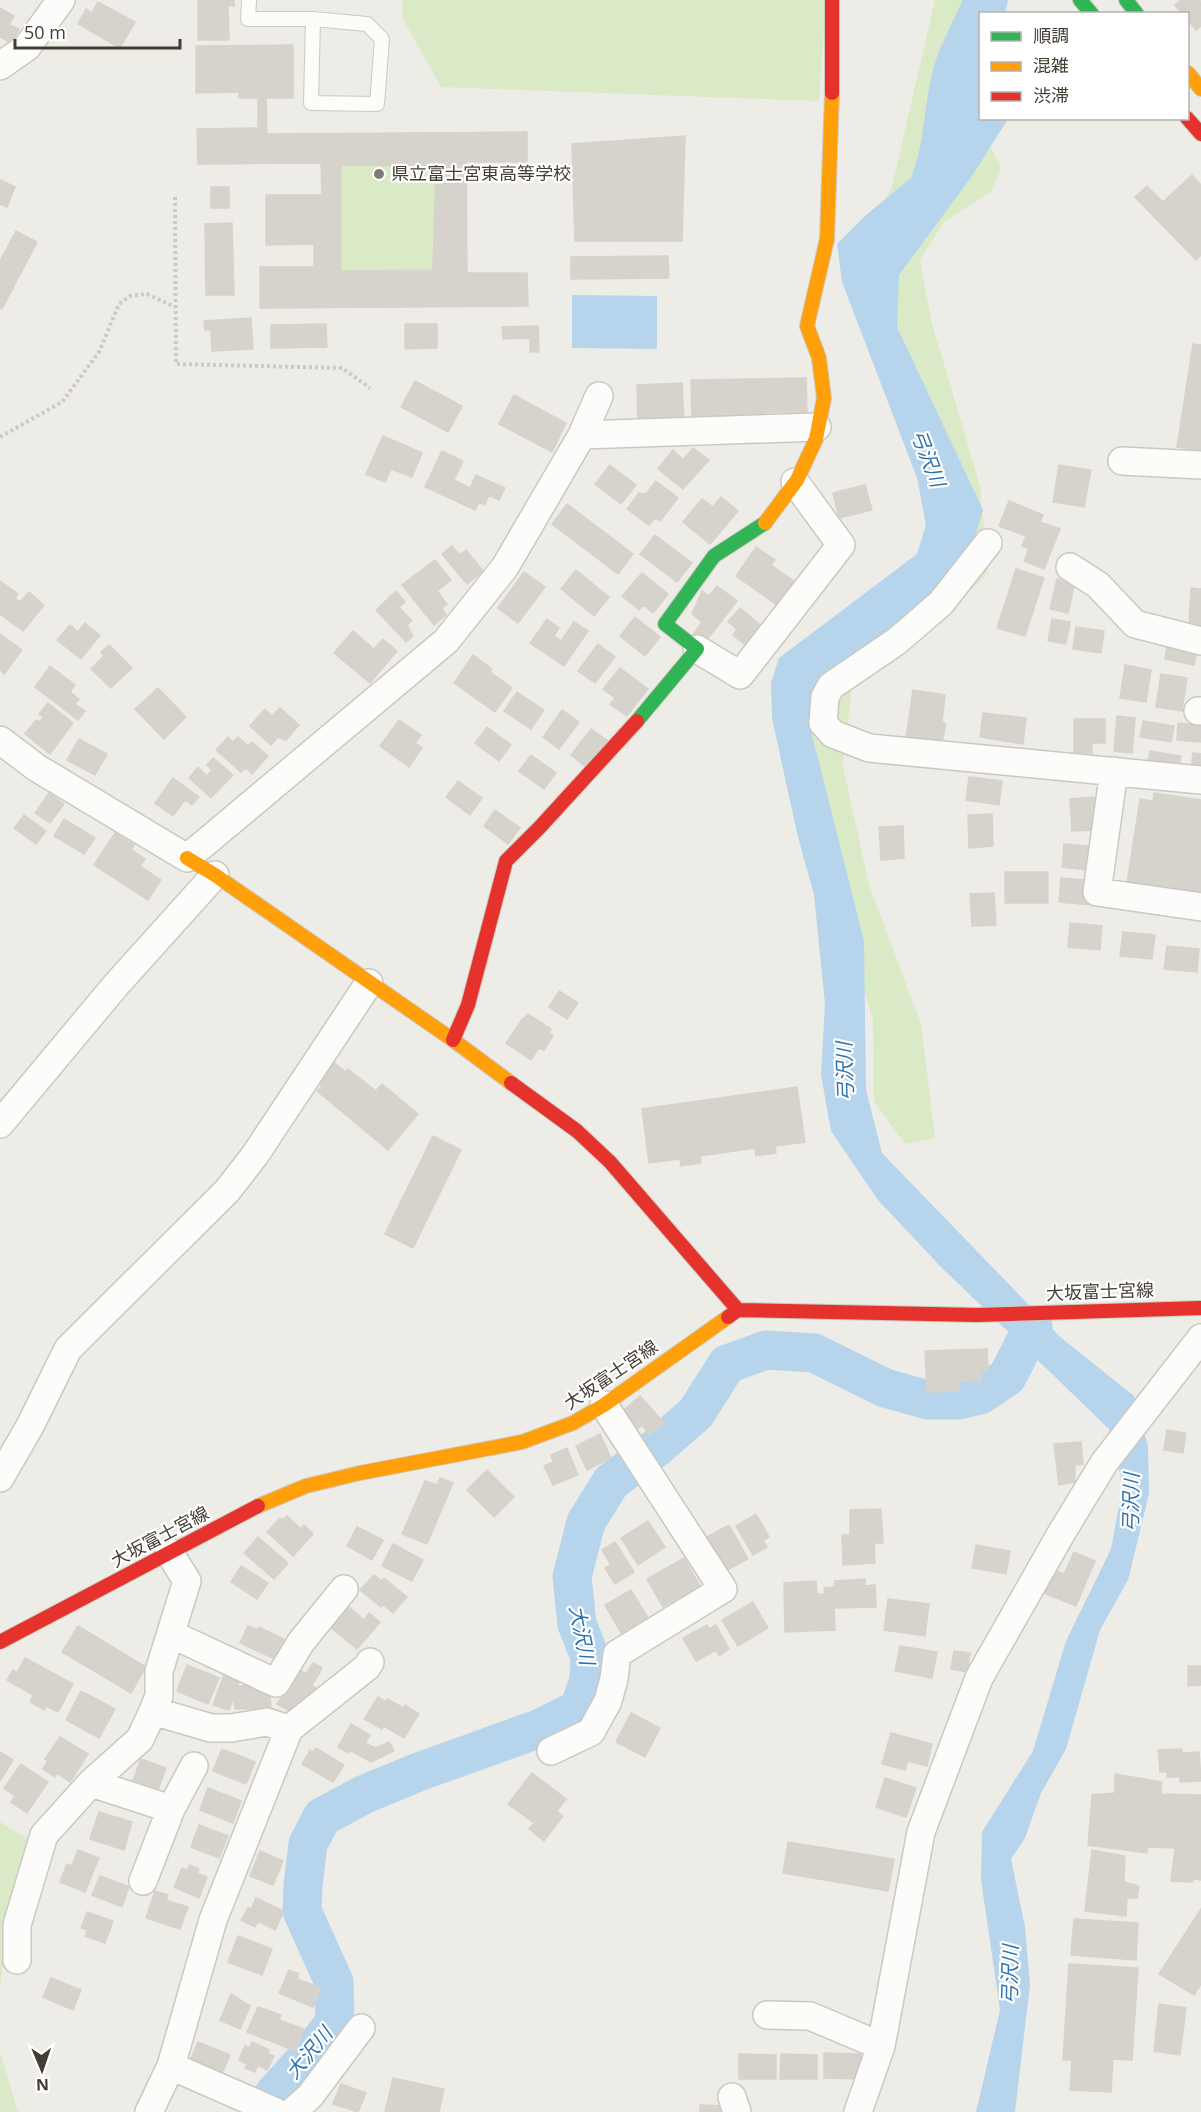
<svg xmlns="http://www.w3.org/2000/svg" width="1201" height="2112" font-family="'Open Sans','Noto Sans JP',sans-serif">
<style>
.green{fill:#dae9c6}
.water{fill:#b6d5ec}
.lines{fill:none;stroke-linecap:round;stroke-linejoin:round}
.river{stroke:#b6d5ec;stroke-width:39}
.building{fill:#d6d3cd;stroke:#d6d3cc;stroke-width:1.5;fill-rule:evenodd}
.lane-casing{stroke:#cbc8c2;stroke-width:16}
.street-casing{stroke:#cbc8c2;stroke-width:30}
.fast-casing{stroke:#cdc9bd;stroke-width:16}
.slow-casing{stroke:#cdc9bd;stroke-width:16}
.jam-casing{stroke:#cdc9bd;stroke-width:16}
.path{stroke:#cccac5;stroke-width:4;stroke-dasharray:3 3;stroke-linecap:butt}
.lane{stroke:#fcfcfb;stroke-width:14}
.street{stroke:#fcfcfb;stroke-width:27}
.fast{stroke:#30b455;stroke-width:14}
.slow{stroke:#ff9f0a;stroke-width:14}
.jam{stroke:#e5322d;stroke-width:14}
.poi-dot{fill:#7f7a72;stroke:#fff;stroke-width:2}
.labels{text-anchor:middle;stroke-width:4.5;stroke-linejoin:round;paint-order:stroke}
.poi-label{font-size:18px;fill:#433d33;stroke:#fff;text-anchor:start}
.street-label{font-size:18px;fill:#433d33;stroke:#fff}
.water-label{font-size:20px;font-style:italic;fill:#2e73ae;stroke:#fff}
</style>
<rect width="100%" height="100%" fill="#eeece6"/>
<path class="green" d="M402 0H826L819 101 441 87 403 19Z
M935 0H997L980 14 979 128 1001 166 992 191 944 222 920 260 931 320 980 486 988 572 942 621 852 685 843 766 869 885 921 1024 935 1138 905 1144 874 1101 873 1019 839 910 785 711 926 565 935 489 852 258 892 187Z
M341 165 436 166 433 270 341 271Z
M0 1822 27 1839 13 1890 0 1987Z
M0 2052 18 2112H0Z"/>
<path class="water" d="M972 0H1008L1005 13 980 14V118L1008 119 972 176 899 275 897 327 983 510 963 576 873 647 808 719 864 941 866 1090 882 1153 1059 1336 1134 1396 1148 1446 1149 1494 1128 1580 1100 1630 1066 1749 1041 1793 1025 1838 1011 1859 1025 1927 1030 1985 1015 2112H976L1000 2010 981 1880 982 1832 1033 1751 1066 1641 1111 1549 1123 1485 1109 1429 940 1266 878 1200 831 1131 821 1075 825 1004 814 895 797 833 772 718 771 683 779 658 917 554 926 525 917 478 842 282 837 244 866 215 911 178 942 128 952 71Z
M572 295 657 296V349L572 348Z"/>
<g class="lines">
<path class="river" d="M931 179C944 146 943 108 952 74 959 48 975 25 983 0
M266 2112 274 2094 310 2054 335 2022 334 1982 302 1911 303 1885 308 1844 322 1817 365 1794 421 1771 541 1728 579 1709 589 1680 590 1657 577 1624 572 1577 586 1522 611 1482 656 1448 696 1413 727 1364 766 1350 814 1353 885 1388 928 1400H958L980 1395 1007 1377 1033 1327"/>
</g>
<path class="building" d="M198 0H234V6L228 5 229 40H198Z
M1181 0 1201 1V26L1196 30 1188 20V14H1182L1175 5Z
M98 2 135 22 120 48 78 24 86 9 92 13Z
M0 8 14 16 9 25 19 29 11 43 0 37Z
M293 45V98H266L267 134 527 132V162H466L467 273H527L528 306 260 308V267H314V244L266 245V195H322L321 163 198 164 197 129 258 128V98H239V92L196 93V46ZM341 165 436 166 433 270 341 271Z
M685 136 682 241H575L572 144Z
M1192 175 1201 185V255L1196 260 1135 197 1147 186 1163 202Z
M0 180 15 187 7 207 0 204Z
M211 187H229V208H211Z
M232 223 234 295H206L205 224Z
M16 231 37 242 2 309 0 308V261Z
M668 256 669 278 571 279V257Z
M251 318 253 349 212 351 211 330H205L204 321Z
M326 324 327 347 271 348V325Z
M405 324H437V348L405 349Z
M538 326 539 352H530V338L503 339 502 327Z
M1193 344 1201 345V450L1177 447Z
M806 378 807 412H766V423L692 424 691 380Z
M415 381 462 406 448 432 401 407Z
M682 383 684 424 638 426 637 385Z
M514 395 566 423 552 452 499 424Z
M383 436 422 453 412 477 391 469 385 482 366 474Z
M693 448 709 460 683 489 658 469 673 450 683 460Z
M442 451 463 461 454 480 470 488 476 475 505 488 499 500 489 495 485 505 479 502 475 510 425 487Z
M610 465 636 485 621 504 595 484Z
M1059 465 1091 470 1084 507 1053 502Z
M656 481 678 498 660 521 655 518 649 525 627 509 639 493 646 494Z
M865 485 872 510 839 518 833 493Z
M721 497 738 511 710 544 683 522 702 499 713 507Z
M1009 501 1043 515 1040 522 1060 529 1044 569 1024 561 1029 549 1022 546 1026 536 999 526Z
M567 504 633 554 618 574 552 524Z
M655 535 692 563 677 582 640 554Z
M452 546 460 555 466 550 483 571 467 584 442 554Z
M756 547 775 560 771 565 800 585 783 609 736 576Z
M435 560 451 580 437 591 447 604 442 608 446 615 434 625 402 585Z
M1016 569 1044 578 1025 636 997 628Z
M576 570 609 597 594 616 561 589Z
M524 572 545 587 518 623 498 608Z
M642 573 668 594 653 613 643 605 639 610 622 596Z
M1057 579 1075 583 1068 613 1050 609Z
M0 581 18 594 15 598 20 602 29 592 44 605 23 631 0 614Z
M717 586 737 601 703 645 692 636 702 622 692 614 702 591 709 596Z
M1191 588 1201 589V626L1189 625Z
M396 591 405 602 399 607 412 621 407 625 413 636 406 642 376 610Z
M740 608 765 629 749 648 733 635 737 629 728 622Z
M635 617 660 637 645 656 620 636Z
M547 619 559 628 554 636 561 641 574 622 588 631 564 666 530 643Z
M1052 619 1070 622 1066 644 1048 641Z
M85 623 100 635 81 659 57 640 70 625 78 632Z
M1076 627 1104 631 1101 653 1073 649Z
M353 631 374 649 383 639 397 651 370 683 334 653Z
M0 634 22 650 4 674 0 670Z
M1168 641 1198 646 1194 665 1165 659Z
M598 644 615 657 595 683 578 671Z
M109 645 132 668 111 688 91 669 104 656 101 652Z
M473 655 492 669 490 672 512 688 495 712 454 683Z
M1125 665 1151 670 1146 702 1120 698Z
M50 666 75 685 70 692 79 699 75 704 85 711 78 720 35 687Z
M620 668 648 689 627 716 610 704 615 698 603 689Z
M1161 674 1187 678 1182 711 1156 707Z
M158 688 186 717 164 739 135 709Z
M913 690 945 695 942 722 946 724 942 742 906 738Z
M517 692 544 710 531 729 504 711Z
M48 703 73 723 50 754 25 734 36 720 39 722 44 717 39 714Z
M280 708 299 725 286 740 278 737 271 745 250 726 265 709 272 716Z
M562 710 579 722 559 749 543 737Z
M983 713 1026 718 1023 744 980 737Z
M1117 716 1135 718 1132 753 1114 751Z
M1074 719H1105V743H1092V753H1074Z
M399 720 421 735 415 743 422 748 409 767 380 746Z
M1143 721 1174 726 1171 742 1140 737Z
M1178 723 1201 725V742L1177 740Z
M487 727 511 745 499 761 475 743Z
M591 729 608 741 587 768 571 755Z
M228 737 233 742 238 737 248 746 252 742 268 756 252 774 246 768 241 772 216 750Z
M79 739 107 754 95 775 67 760Z
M1150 751 1181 756 1178 772 1147 768Z
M1193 753 1201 754V771L1191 770Z
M531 755 556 773 544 789 519 771Z
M213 758 233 775 211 798 189 778 198 767 207 776 212 770 207 765Z
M969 777 1002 781 999 805 966 800Z
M173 778 199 797 192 805 185 800 173 816 155 803Z
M458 781 482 798 470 815 446 797Z
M49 793 64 804 50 823 35 813Z
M1154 793 1201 800V901L1126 890 1140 799 1153 801Z
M1094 797 1096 830 1072 831 1070 799Z
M495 810 520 828 508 844 484 826Z
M992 814 993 846 969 848 968 815Z
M24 815 46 831 36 844 14 828Z
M64 819 95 838 84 854 54 836Z
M903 826 904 858 881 860 879 827Z
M115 833 134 845 131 850 145 859 140 866 161 880 148 900 94 865Z
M1064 844 1096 847 1094 871 1062 867Z
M1005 872H1048V903H1005Z
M1061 878 1094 881 1091 905 1059 902Z
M994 893 996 925 972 926 970 894Z
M1070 923 1102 926 1100 950 1068 947Z
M1123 932 1155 935 1152 959 1120 956Z
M1167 946 1199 949 1197 972 1164 969Z
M559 991 578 1003 567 1019 549 1007Z
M528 1014 551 1029 549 1033 553 1036 544 1050 539 1048 531 1060 506 1043 523 1018 524 1019Z
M331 1060 346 1072 348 1069 376 1091 382 1084 418 1114 388 1150 317 1091 322 1086 314 1080Z
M797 1087 805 1142 775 1146 776 1153 756 1156 755 1148 700 1156 701 1163 681 1166 680 1159 649 1163 642 1109Z
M433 1136 461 1150 413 1248 385 1234Z
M987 1349 988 1370 981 1371V1380L959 1381V1391L927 1392 925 1351Z
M640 1396 664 1423 650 1435 642 1425 635 1431 620 1413Z
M1167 1430 1186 1433 1183 1453 1164 1450Z
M600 1434 611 1458 587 1470 576 1446Z
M1081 1442 1083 1464 1075 1465V1482L1059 1485 1054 1444Z
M567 1448 578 1475 553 1485 544 1466 553 1462 551 1455Z
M487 1470 514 1497 494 1517 467 1490Z
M440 1478 453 1483 427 1544 402 1534 425 1481 437 1485Z
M881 1509 883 1543H874L875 1563 843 1565 842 1535H850V1510Z
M756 1514 769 1537 763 1541 767 1547 753 1555 736 1526Z
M287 1516 301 1529 304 1525 313 1534 293 1556 267 1532 280 1518 282 1520Z
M648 1521 665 1547 638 1565 621 1538Z
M729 1525 748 1559 723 1572 705 1538Z
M357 1527 383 1540 372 1560 347 1546Z
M258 1537 288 1563 274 1579 244 1553Z
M615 1542 634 1572 615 1584 605 1568 611 1565 602 1550Z
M393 1544 423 1560 412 1581 382 1566Z
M976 1545 1010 1551 1006 1574 972 1568Z
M1074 1552 1095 1561 1076 1606 1042 1592 1052 1569 1064 1574Z
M684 1558 700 1586 663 1607 647 1579Z
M241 1566 268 1583 257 1599 231 1582Z
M374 1575 382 1581 384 1578 407 1597 393 1613 384 1605 381 1607 360 1590Z
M865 1579V1586L875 1585 876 1607 834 1608 835 1630 785 1632 784 1583 816 1581 817 1594H825L824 1588 834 1587 835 1581Z
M631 1590 648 1618 621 1633 605 1605Z
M888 1599 929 1604 925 1636 884 1630Z
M753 1602 768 1628 738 1646 722 1620Z
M349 1607 364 1620 369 1613 380 1622 357 1649 331 1628Z
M707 1625 709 1629 716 1625 729 1649 719 1656 716 1650 696 1661 683 1638Z
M78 1626 146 1667 131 1693 62 1652Z
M248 1626 258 1630 259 1627 284 1639 275 1659 240 1643Z
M900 1646 937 1652 932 1678 895 1671Z
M954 1651 970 1653 967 1672 951 1669Z
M25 1658 73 1684 58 1712 46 1706 44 1710 30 1702 33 1695 7 1680 13 1670 17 1672Z
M313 1663 322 1668 312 1686 316 1688 304 1709 295 1703 291 1712 277 1704 298 1669 306 1674Z
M187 1665 219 1678 208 1704 177 1691Z
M1188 1666H1201V1685L1188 1686Z
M224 1674 240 1679 229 1710 213 1705Z
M253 1685V1689H258V1693L270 1692 271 1708 235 1709 234 1701 239 1686Z
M81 1691 115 1709 99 1738 66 1720Z
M378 1697 386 1702 388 1699 403 1708 405 1705 419 1714 404 1738 384 1726 382 1729 364 1719Z
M631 1713 660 1728 645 1757 616 1742Z
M351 1724 370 1735 365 1743 375 1748 389 1742 394 1751 371 1762 350 1750 348 1753 338 1747Z
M891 1733 932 1744 927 1766 908 1761 905 1770 882 1764Z
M60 1737 88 1754 70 1782 57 1773 55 1777 43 1769 48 1761 45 1759Z
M316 1748 344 1765 333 1782 302 1764 310 1750 313 1752Z
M222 1749 255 1762 246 1784 213 1771Z
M1182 1749V1753L1199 1752 1201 1781 1180 1782V1777H1167V1772H1160L1158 1750Z
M0 1752 13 1760 0 1781Z
M141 1759 166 1768 158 1789 133 1780Z
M21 1764 48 1782 27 1813 11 1802 15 1796 4 1788Z
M532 1773 566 1799 557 1811 563 1816 544 1841 529 1829 534 1823 508 1804Z
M1115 1774 1162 1782 1161 1794 1201 1795V1880L1193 1879V1882L1171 1881 1175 1848 1147 1847V1853L1088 1845 1092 1795 1115 1793Z
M885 1778 916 1788 906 1817 876 1807Z
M208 1788 241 1801 233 1823 200 1810Z
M99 1812 132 1822 124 1850 90 1839Z
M199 1825 228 1836 219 1858 191 1847Z
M788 1842 894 1859 888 1891 783 1873Z
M78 1850 99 1858 85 1892 60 1882 67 1864 72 1866Z
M1092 1850 1125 1856 1124 1882 1139 1886 1137 1898H1127L1126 1916 1085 1911Z
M260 1851 283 1861 273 1885 250 1876Z
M190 1865 199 1869 197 1873 207 1877 199 1898 174 1887 182 1868 187 1870Z
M100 1876 129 1887 122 1907 92 1895Z
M155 1891 168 1895 166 1900 188 1907 180 1929 146 1918Z
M256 1898 284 1911 275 1930 258 1921 255 1927 241 1920 248 1908 251 1909Z
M1201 1909V1984L1194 1995 1159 1974Z
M87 1912 113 1921 105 1943 85 1936 88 1930 81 1928Z
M1074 1919 1138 1923 1136 1960 1071 1955Z
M238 1936 272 1949 262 1975 228 1962Z
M1069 1964 1138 1968 1132 2060 1113 2059 1111 2092 1070 2090 1072 2060H1063Z
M289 1970 299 1974 297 1979 321 1988 313 2007 279 1993Z
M51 1978 81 1990 73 2010 43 1997Z
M231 1994 250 2006 240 2029 220 2020Z
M1159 2004 1186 2008 1180 2055 1154 2051Z
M258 2007 281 2015 279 2020 304 2029 295 2051 247 2032Z
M198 2042 230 2055 222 2074 190 2061Z
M252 2042 269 2050 268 2054 274 2056 267 2070 258 2065 255 2072 245 2068 247 2064 239 2060 245 2046 250 2048Z
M824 2053 861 2054V2079L824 2078Z
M739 2054 776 2055V2079H739Z
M781 2054 817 2055V2079H780Z
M393 2078 444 2089 439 2112H385Z
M341 2084 366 2093 358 2112 333 2104Z
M700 2105 726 2106 725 2112H700Z"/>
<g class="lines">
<g class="lane-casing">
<path id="lane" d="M249 0 248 19H313L367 24 382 39 377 104 311 103 313 19"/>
</g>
<g class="street-casing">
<path id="street" d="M0 66 27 47 61 0
M582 435 817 427
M1122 461 1201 465
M988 543 941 603 897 641 831 686 825 697 823 723 833 734 869 748 1201 780
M1070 567 1098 585 1135 624 1201 641
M697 649 740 675 841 545 795 482
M1198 711H1201
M0 740 37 768 187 858 446 641 505 567 582 435 599 396
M1114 771 1097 892 1201 907
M0 1124 116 985 215 875
M0 1478 30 1426 68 1349 227 1191 255 1155 369 983
M171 1634 276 1683 301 1642 344 1589
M153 1711 159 1696V1671L187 1581 169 1552
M551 1751 591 1732 608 1701 614 1679 617 1654 723 1589 604 1405
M91 1783 171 1809
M143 1881 171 1809 194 1766
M17 1960V1925L44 1835 91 1783 140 1739 153 1711 211 1728H231L267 1722 289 1729 367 1667 370 1662
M767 2015 810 2016 881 2046
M171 2066 276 2112
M732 2097 737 2112
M149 2112 171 2066 213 1920 289 1729
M292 2112 310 2096 361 2028
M858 2112 881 2046 921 1832 979 1678 1062 1532 1104 1463 1201 1338"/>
</g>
<g class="fast-casing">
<path id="fast" d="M1080 0 1092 14
M1126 0 1137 14
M637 721 697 649 665 624 714 556 765 523"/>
</g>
<g class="slow-casing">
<path id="slow" d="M1188 73 1201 89
M765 523 797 480 816 439 824 398 819 358 807 326 827 239 832 93
M187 858 215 875 453 1040 511 1083
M258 1506 306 1486 360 1473 522 1442 573 1423 604 1405 728 1317"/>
</g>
<g class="jam-casing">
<path id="jam" d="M832 93V0
M1187 118 1201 134
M453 1040 468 1005 506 861 540 827 637 721
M511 1083 577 1131 610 1162 738 1310
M728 1317 738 1310 977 1315 1201 1308
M0 1642 258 1506"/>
</g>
<path class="path" d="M175 197 176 364 342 368 370 388
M0 437 62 402 99 352 119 304 130 296 147 294 175 307"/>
<use href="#lane" class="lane"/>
<use href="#street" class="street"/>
<use href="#fast" class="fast"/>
<use href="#slow" class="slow"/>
<use href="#jam" class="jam"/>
</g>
<circle class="poi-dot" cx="379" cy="174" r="6"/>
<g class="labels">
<g class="poi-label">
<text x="391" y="180">県立富士宮東高等学校</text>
</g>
<g class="street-label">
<text transform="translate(1100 1292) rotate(-2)" y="6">大坂富士宮線</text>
<text transform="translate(611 1375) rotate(-34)" y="6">大坂富士宮線</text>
<text transform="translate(160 1537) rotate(-28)" y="6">大坂富士宮線</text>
</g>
<g class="water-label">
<text transform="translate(928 458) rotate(69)" y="7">弓沢川</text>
<text transform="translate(845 1072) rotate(-92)" y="7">弓沢川</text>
<text transform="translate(1131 1503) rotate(-89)" y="7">弓沢川</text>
<text transform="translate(582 1635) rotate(79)" y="7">大沢川</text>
<text transform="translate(1010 1975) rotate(-89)" y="7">弓沢川</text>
<text transform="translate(309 2053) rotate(-50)" y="7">大沢川</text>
</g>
</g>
<rect x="979" y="12" width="210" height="108" fill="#ffffff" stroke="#b4b1ad" stroke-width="1.5"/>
<rect x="991" y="32" width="30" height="9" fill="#30b455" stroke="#b4b1ad" stroke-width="1.5"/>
<text x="1033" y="42" font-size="18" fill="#433d33">順調</text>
<rect x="991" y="62" width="30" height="9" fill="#ff9f0a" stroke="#b4b1ad" stroke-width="1.5"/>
<text x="1033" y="72" font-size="18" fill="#433d33">混雑</text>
<rect x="991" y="92" width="30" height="9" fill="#e5322d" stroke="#b4b1ad" stroke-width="1.5"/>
<text x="1033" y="102" font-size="18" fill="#433d33">渋滞</text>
<g transform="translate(42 2070) rotate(178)" stroke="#ffffff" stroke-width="4.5" paint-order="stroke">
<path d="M0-4.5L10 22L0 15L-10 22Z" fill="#433d33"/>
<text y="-9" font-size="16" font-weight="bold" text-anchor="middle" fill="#433d33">N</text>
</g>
<path d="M15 39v9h165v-9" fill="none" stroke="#433d33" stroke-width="3"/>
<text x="24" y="39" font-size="18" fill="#433d33" stroke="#ffffff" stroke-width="4.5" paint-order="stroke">50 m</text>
</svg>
